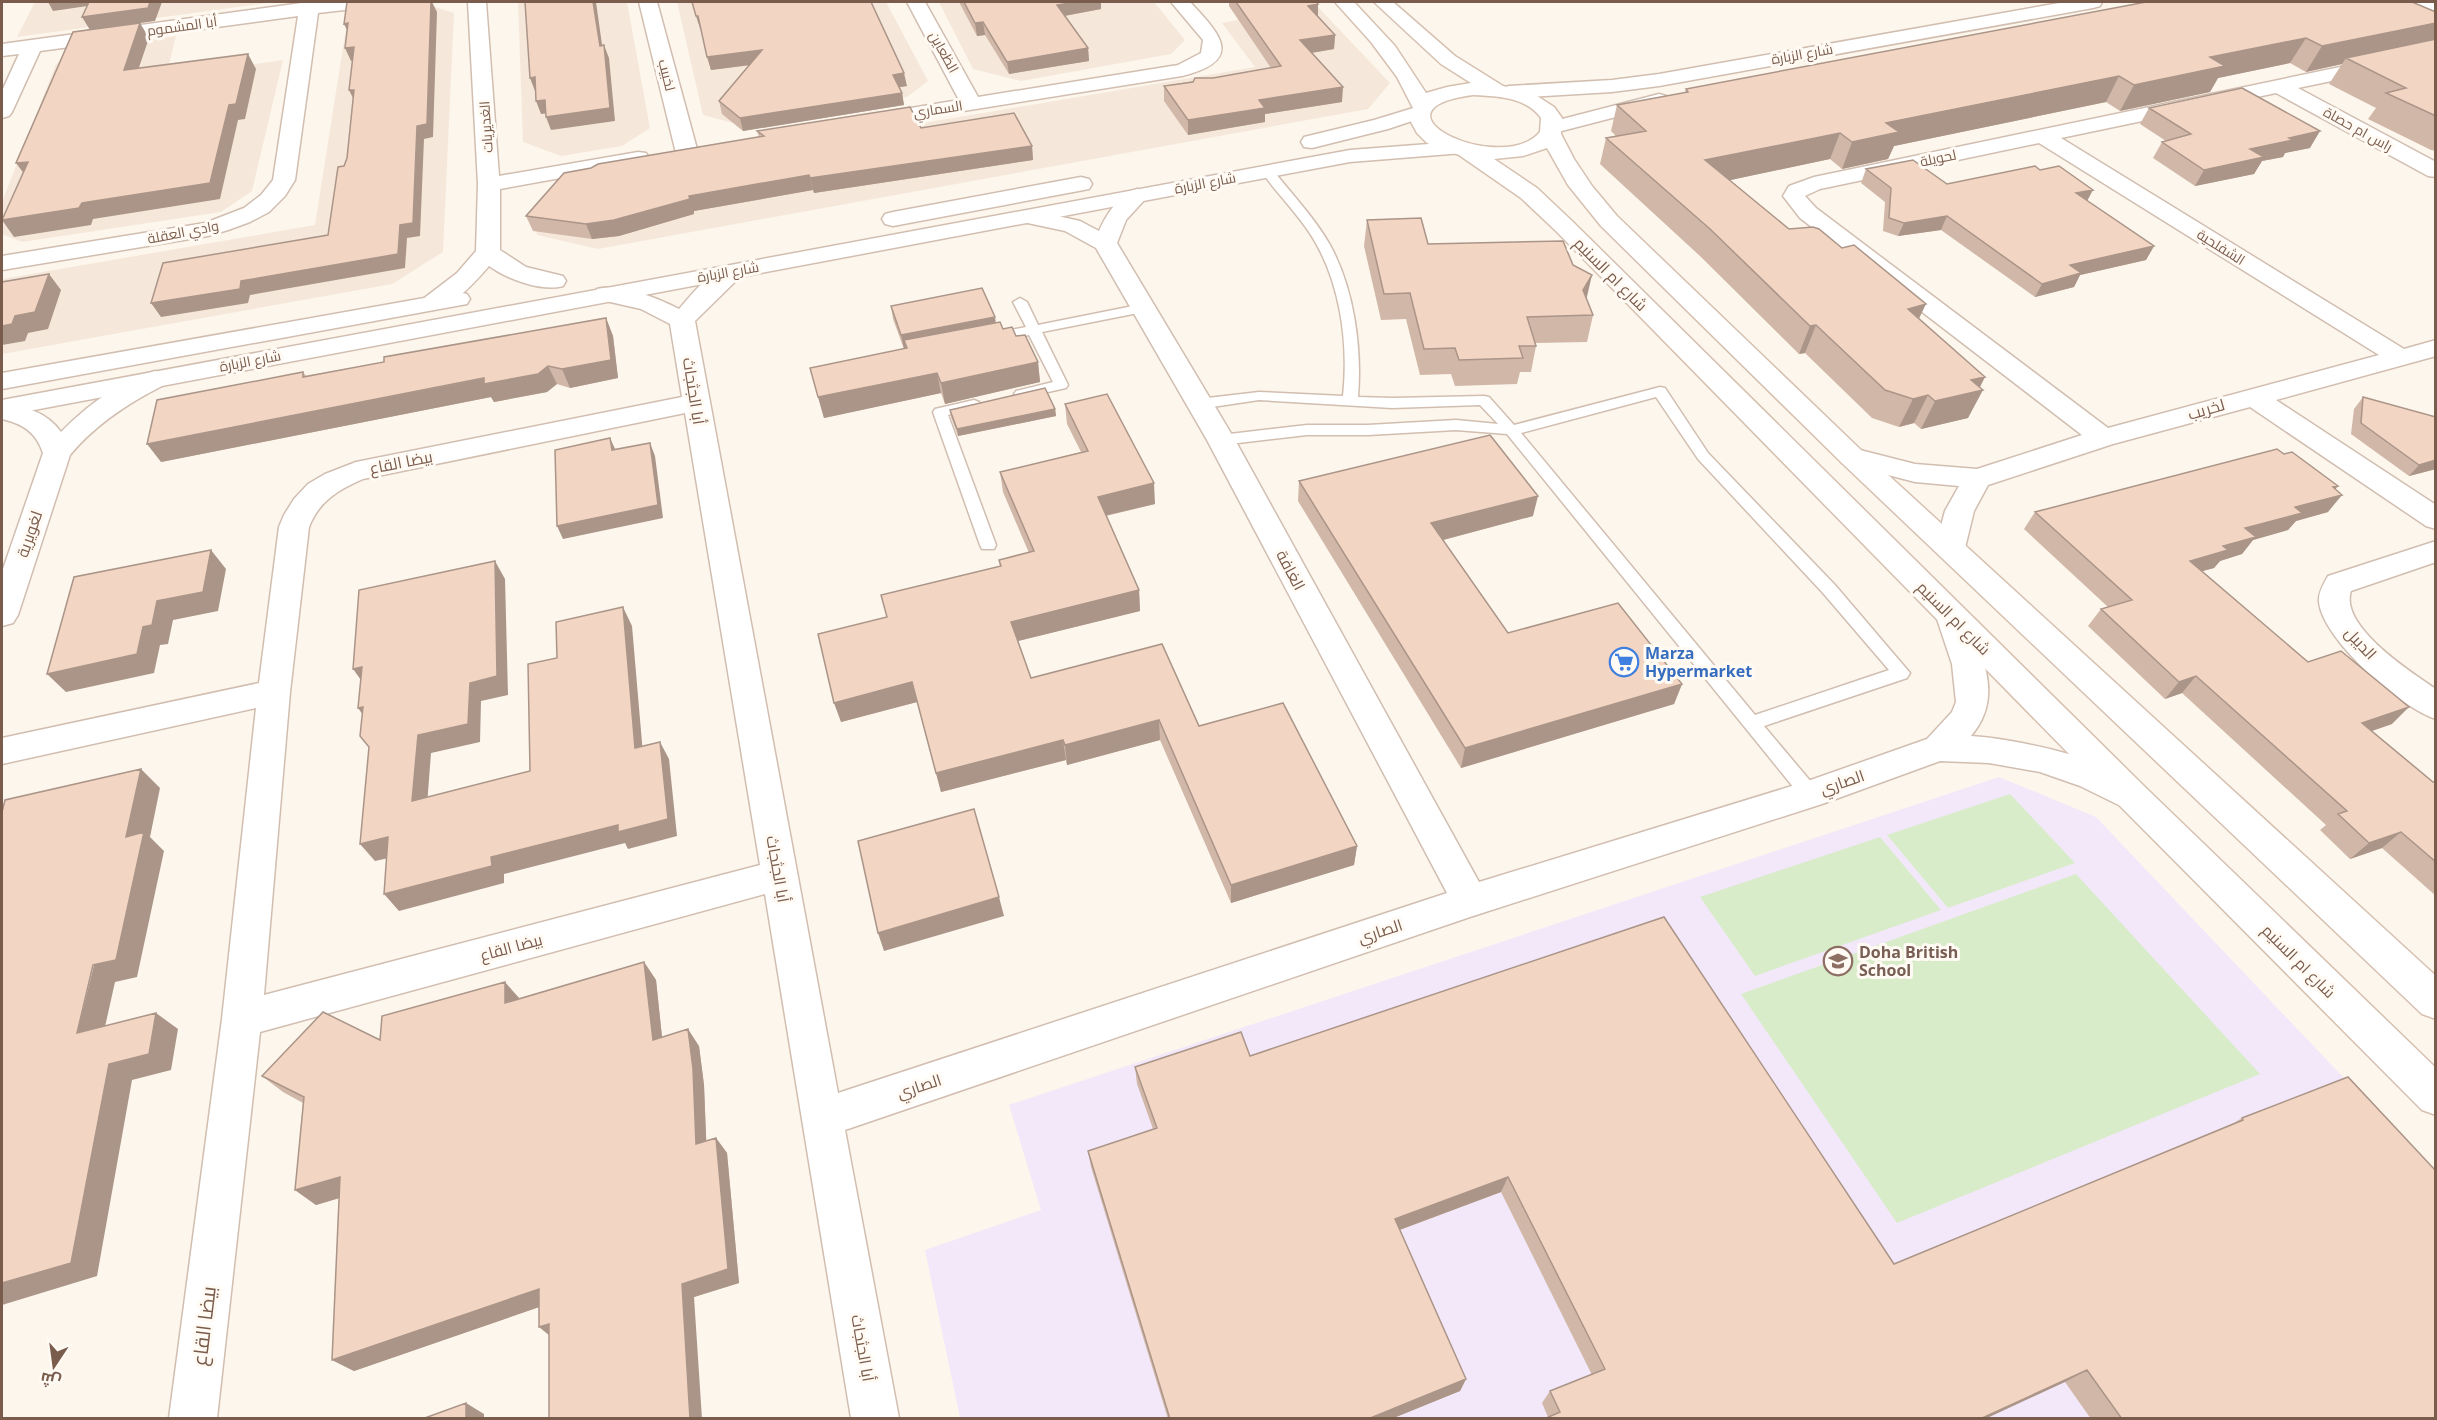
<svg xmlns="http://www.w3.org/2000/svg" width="2437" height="1420" font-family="'Open Sans',Cairo,sans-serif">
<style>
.residential{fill:#f5e8da}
.education{fill:#f3e8fa}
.green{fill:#d8ecc9}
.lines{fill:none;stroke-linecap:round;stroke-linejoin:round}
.service-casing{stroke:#d1beb0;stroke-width:3}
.minor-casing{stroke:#d1beb0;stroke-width:3}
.tertiary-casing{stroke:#d1beb0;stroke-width:3}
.secondary-casing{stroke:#d6c0b0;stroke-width:3}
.service{fill:#fff;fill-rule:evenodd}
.minor{fill:#fff;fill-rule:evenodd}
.tertiary{fill:#fff;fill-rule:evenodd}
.secondary{fill:#fff;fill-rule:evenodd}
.wall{fill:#d1b7a8}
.shaded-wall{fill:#aa9588}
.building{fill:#f3d5c3;stroke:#aa9588;stroke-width:1.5}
.labels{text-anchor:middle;stroke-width:6;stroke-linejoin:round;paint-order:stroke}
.far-street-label{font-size:14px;fill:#7a5c4d;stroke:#fffaf3}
.street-label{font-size:16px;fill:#7a5c4d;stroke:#fffaf3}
.shop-label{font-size:16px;font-weight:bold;fill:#366cbe;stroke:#fffaf3;text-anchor:start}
.education-label{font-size:16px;font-weight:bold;fill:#785e54;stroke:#fffaf3;text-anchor:start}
.near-street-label{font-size:20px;fill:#7a5c4d;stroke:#fffaf3}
</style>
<rect width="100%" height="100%" fill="#fdf6ec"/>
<path class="residential" d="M35 2H274L17 37Z
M518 2H627L650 128 622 146 561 156 523 142Z
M677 2H886L928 81 907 97 744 126 703 115Z
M939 2H1154L1185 40 1171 54 1021 81 973 69Z
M423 3 454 13 443 252 392 284 2 354V279L315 225 347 22Z
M1317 6 1390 83 1368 109 598 249 537 235 535 210 569 183 1255 67 1222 23Z
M176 36 166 77 283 60 252 191 221 212 22 242 2 234V202L56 64 88 48Z"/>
<path class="education" d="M1999 777 2096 817 2435 1174V1418H960L925 1250 1041 1210 1009 1105Z"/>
<path class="green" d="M2010 794 2075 863 1948 908 1887 835Z
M1880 837 1941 910 1755 976 1700 897Z
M2076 874 2260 1074 1897 1223 1741 994Z"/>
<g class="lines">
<g class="service-casing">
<path id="service" d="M1267 167 1271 168C1291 193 1314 217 1330 245 1354 289 1362 347 1358 397L1392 398 1484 396 1489 397 1514 425 1660 387 1665 388 1708 453 1835 585 1910 673 1907 678 1764 726 1817 789 1819 794 1817 799 1810 802 1803 799 1507 434 1456 430 1368 435H1307L1221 445 1216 443 1214 440 1216 437 1221 435 1307 425H1368L1456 420 1498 424 1480 405 1392 408 1259 400 1199 409 1194 407 1192 404 1194 401 1199 399 1259 392 1343 396C1349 342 1340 278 1309 232 1295 211 1276 192 1261 171ZM1656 397 1698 459 1823 593 1889 670 1755 715 1521 433Z
M1020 298 1027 302 1038 325 1143 304 1150 308 1143 312 1042 332 1068 385 1066 388 1021 398 1016 397 1014 394 1016 391 1053 382 1029 335 991 342 984 338 986 335 1026 327 1013 302Z
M974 400 979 402 981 405 979 408 948 415 996 545 994 549H982L980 545 933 412 935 409Z"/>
</g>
<g class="minor-casing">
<path id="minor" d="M309 2H371L369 6 362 8 318 13 295 180 285 196 269 212 250 222 228 230 208 236 2 270V256L205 223 244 208 261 195 273 180 298 16 40 51 12 112 9 116 2 118V91L19 54 2 56V44Z
M468 2H486L499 176 638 152 646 153 649 158 646 163 638 164 500 189V250L526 267 563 276 566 281 563 286C541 292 507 279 489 266 475 282 447 315 423 309L420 304 423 299 457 273 476 251 478 184Z
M639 2H657L697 149 694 154 686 155 678 154 675 149Z
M907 2H925L978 97 1178 65 1201 53 1203 40 1171 2H1190C1221 35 1245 60 1182 76L870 126 863 124 860 120 863 116 959 100Z
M2406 2H2430L2436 4V16L2408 6Z
M2436 47V59L2298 88 2436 162V177L2428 176 2276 93 2061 138 2404 349 2436 340V356L2276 400 2436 505V529L2426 526 2250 407 2113 444 1988 485 1974 511 1965 548 1960 555 1950 558 1940 555 1935 548 1945 511 1959 486 1915 482 1842 463 1838 457 1842 451 1852 448 1915 464 1977 469 2082 435 1800 218 1783 196 1789 186 1814 177ZM2039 143 2379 355 2108 428 1816 208 1805 196 1820 189Z
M1137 189 1145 191 1148 196 1126 220 1117 243 1235 440 1479 882 1805 782 1927 739 1952 712 1956 702 1952 664 1936 616 1941 608 1952 605 1963 608 1968 616C1982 658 2004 697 1971 736 2010 738 2130 761 2148 797L2143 807 2131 811 2080 786 2040 772 1989 763 1940 761 1822 804 1470 917 845 1130 899 1418H851L765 894 260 1032 217 1418H169L222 1019 256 708 2 764V738L259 683 279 527 284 515 294 499 308 484 325 474 356 462 682 397 670 324 641 309 597 299 594 294 597 289C620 283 658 298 679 309 694 292 718 260 742 266L746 271 695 321 838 1093 1447 893 1207 440 1096 248 1065 231 1023 222 1020 217 1023 212 1031 210 1080 221 1099 231C1106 215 1119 194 1137 189ZM685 413 760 865 264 995 290 692 309 527C319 501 338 490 363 479Z
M155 371 164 373 168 379 164 385C128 403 96 424 70 455L18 615 13 623 2 626V572L43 453C36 432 23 424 2 419V403C24 406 47 412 61 432 86 407 120 380 155 371Z
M2436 541V562L2351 591C2339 626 2411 672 2436 689V719C2401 708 2323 640 2319 602 2318 593 2324 583 2328 576Z"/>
</g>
<g class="tertiary-casing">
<path id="tertiary" d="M2065 2H2102L2100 6 2093 8 1659 86 1612 92 1509 98 1502 96 1499 92 1502 88 1509 86 1612 80 1659 74Z
M1659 94 1666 96 1669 100 1666 104 1554 133 1547 131 1544 127 1547 123Z
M1420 106 1427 108 1430 112 1427 116 1388 129 1312 148 1304 147 1301 142 1304 137 1374 120Z
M1455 142 1463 143 1466 148 1463 153 1350 162 2 416V400L1350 150Z
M1081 177 1089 179 1092 184 1089 189 893 226 885 224 882 219 885 214 893 212Z
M458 292 467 294 470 299 467 304 2 389V373Z"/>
</g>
<g class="secondary-casing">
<path id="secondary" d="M1335 2H1354L1395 46 1426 93 1447 87 1471 83 1441 64 1374 2H1393L1455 56 1503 86 1534 94 1554 107 1562 118 1561 134 1574 159 1592 186 1617 216 1862 451 2436 976V1019L2422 1014 1842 463 1601 226 1568 185 1547 148 1523 156 1494 159 1537 188 1573 222 2147 789 2436 1068V1115L2422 1110 2123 809 1557 232 1521 198 1459 155 1427 143 1417 133 1411 122 1413 108 1397 77 1371 42ZM1473 95C1496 96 1527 97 1541 118L1540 132C1502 177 1360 110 1473 95Z"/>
</g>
<use href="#service" class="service"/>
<use href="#minor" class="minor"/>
<use href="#tertiary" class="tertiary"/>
<use href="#secondary" class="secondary"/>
</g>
<path class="wall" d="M692 2 907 86 899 87 902 93 904 105 743 131 722 114 719 101 750 65 711 70 701 28H700Z
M959 2H1101V9L1065 16 1088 48 1089 61 1009 74 985 35 977 36Z
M1229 2H1316L1318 16 1335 35 1334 49 1311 53 1342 102 1265 114V122L1188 135 1164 101V86L1271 68 1229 6Z
M2436 12V151L2431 150 2368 119 2376 108 2329 84 2342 64 2306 72 2290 63 2218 78 2210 92 2120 111 2106 102 1894 146 1888 159 1842 169 1830 159 1730 180 1789 229 1919 319 1980 388 1968 418 1921 429 1914 423 1899 427 1872 418 1805 353 1799 354 1701 257 1600 164 1606 138 1616 136 1611 131 1617 105 1685 93 1686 89Z
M2149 108 2310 148 2285 153 2283 157 2262 161 2254 174 2195 186 2153 158 2162 142 2166 141 2140 124Z
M921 128 1032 146 1033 160 814 193 813 190 694 211V214L619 236 592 239 533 231 526 216 759 137 757 131Z
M1866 169 1947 184 2040 170 2154 246 2146 260 2080 275 2074 287 2035 297 1941 230 1898 236 1883 231 1885 202 1861 183Z
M1367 220 1428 244 1593 315 1587 342 1535 343 1536 346 1531 372H1520L1517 384 1455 386 1451 374 1420 375 1406 319 1381 320 1364 246Z
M891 306 996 323 1003 329 1016 336 1038 362 1040 382 945 404 941 393 824 418 810 368 904 349 893 319Z
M606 318 613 336 618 378 570 388 557 384 547 392 494 402 491 397 161 462 303 372 306 376 384 362Z
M2363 397 2436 417V469L2409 476 2351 434 2354 409Z
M1065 404 1155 504 1106 516 1139 590 1140 611 1018 641 1031 678 1199 726 1357 846 1354 865 1231 903 1160 740 1067 765 1066 760 941 792 917 702 841 722 887 617 1000 566 999 560 1029 553 1003 492 1000 472 1081 452 1067 424Z
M1055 409 1056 416 958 436 951 417 950 410Z
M1299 481 1533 516 1443 540 1508 633 1682 684 1674 704 1461 768 1298 501Z
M2335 489 2328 512 2296 521 2288 530 2253 540 2242 554 2220 561 2214 568 2202 571 2308 662 2392 724 2372 731 2433 782H2436V896L2382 848 2350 859 2320 830 2326 825 2182 693 2165 699 2088 626 2101 609 2108 607 2024 529 2035 512Z
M644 962 656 980 662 1037 699 1046 704 1085 706 1141 716 1138 727 1153 739 1283 694 1297 549 1335 539 1307 354 1371 332 1360 339 1198 316 1205 295 1190 303 1103 283 1092 262 1076 380 1040Z
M1250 1056 1894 1264 2234 1123 2242 1118 2436 1419H2091L2065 1382 1548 1417 1542 1403 1550 1391 1592 1375 1501 1192 1400 1230 1466 1379 1460 1391 1391 1419H1168L1091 1167 1088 1151 1153 1129 1137 1084 1135 1067Z"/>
<path class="shaded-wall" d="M48 2H99L101 4 53 11Z
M150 2H162L155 21 90 30 82 17Z
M431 2H432L437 12 433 137 424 139 420 236 407 238 405 268 250 295 248 303 161 317 151 303 241 281 400 225 417 126Z
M593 2H596L604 59 600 46Z
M1076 2H1101V9L1058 17 1057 5Z
M1318 4V18L1308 6Z
M696 16H698L702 28H700Z
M983 22 985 35 977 36 975 23Z
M140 23 149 38 133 85 124 70Z
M348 23 350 36 344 24Z
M2436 23V45L2346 58 2342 64 2306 72 2322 46Z
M1335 35 1334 49 1299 55 1300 40Z
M2306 38 2290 63 2218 78 2210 92 2120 111 2134 85 2210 57Z
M604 45 609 58 615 121 551 130 546 117Z
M354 47 361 60 351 61 345 48Z
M1088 48 1089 61 1009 74 1007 62Z
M762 50 766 63 711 70 707 57Z
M248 54 256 69 245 119 238 120 220 199 93 219 91 225 14 237 2 220 82 203 229 105Z
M904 73 907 86 895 88 893 75Z
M2119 76 2106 102 1894 146 1888 159 1842 169 1852 142 1886 123Z
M535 77V91L530 78Z
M1343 87 1342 102 1265 114V122L1188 135V120L1259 100Z
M349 90H354L356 104Z
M902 93 904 105 743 131 740 118Z
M545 100 550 113 541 114 536 101Z
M2320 131 2310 148 2285 153 2283 157 2262 161 2254 174 2195 186 2204 170 2250 149 2289 138Z
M1840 133 1830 159 1698 187 1705 160Z
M1032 146 1033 160 814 193 810 178Z
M28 162V179L16 163Z
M809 175 813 190 694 211V214L619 236 592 239 586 224 689 196Z
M2093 190 2086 203 2076 193Z
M1947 216 1941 230 1898 236 1904 223Z
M2154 246 2146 260 2080 275 2074 287 2035 297 2042 284 2070 265Z
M49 274 61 290 48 329 28 333 25 341 2 345V326L15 316Z
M1592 275 1586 301 1583 290Z
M1926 304 1913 331 1908 309Z
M995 317 997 330 904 340 906 348 904 349 901 335Z
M606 318 613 336 618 378 570 388 562 369Z
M1816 325 1805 353 1799 354 1810 326Z
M1038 362 1040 382 945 404 941 383Z
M548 366 557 384 547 392 494 402 491 397 161 462 147 444Z
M937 373 941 393 824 418 818 397Z
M1985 377 1978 391 1983 390 1968 418 1921 429 1935 401 1971 380Z
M1928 395 1914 423 1899 427 1913 399Z
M1055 409 1056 416 958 436 957 429Z
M610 438 616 451 612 450Z
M650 443 655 456 663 518 563 539 557 526Z
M2436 460V469L2409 476 2419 465Z
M1154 483 1155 504 1099 517 1098 497Z
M2338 486 2327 499 2342 495 2328 512 2296 521 2288 530 2253 540 2242 554 2220 561 2214 568 2177 578 2190 561 2223 546 2245 528 2295 507 2333 487Z
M1538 496 1533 516 1428 544 1431 523Z
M211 550 226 569 218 611 173 620 168 644 160 645 154 673 66 692 47 674 143 627 157 601Z
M495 561 505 579 508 695 481 701 480 742 431 753 426 819 412 801 418 735 470 683Z
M1139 590 1140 611 1014 642 1011 622Z
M623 607 632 626 644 766 635 748Z
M362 667 366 687 353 669Z
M2196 676 2182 693 2165 699 2179 682Z
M912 682 917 702 841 722 834 703Z
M1682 684 1674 704 1461 768 1465 748Z
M363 707 371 726 358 708Z
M2409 707 2392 724 2345 740 2362 723Z
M1159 720 1160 740 1067 765 1065 745Z
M1063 740 1066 760 941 792 936 773Z
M660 742 669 759 677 836 628 849 625 843 504 874V883L399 911 384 894 491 857Z
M141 769 160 788 150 837 164 851 137 977 115 982 100 1049 77 1033 126 837Z
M2401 832 2382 848 2350 859 2369 843Z
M388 837 402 855 375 861 360 844Z
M1357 846 1354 865 1231 903V885Z
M999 897 1004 916 884 951 878 933Z
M644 962 656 980 664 1056 653 1040Z
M505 982 520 999 505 1003Z
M156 1013 178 1029 171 1070 132 1080 97 1276 2 1305V1283L109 1064Z
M688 1029 699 1046 704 1085 707 1159 696 1144Z
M716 1138 727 1153 739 1283 694 1297 702 1419H690L682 1284Z
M340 1177 360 1192 316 1205 295 1190Z
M1508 1177 1501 1192 1391 1233 1395 1219Z
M539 1289 554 1302 354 1371 332 1360Z
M549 1324 555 1340 539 1327Z
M2087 1370 2065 1382 1985 1419H1980Z
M1466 1379 1460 1391 1391 1419H1368Z
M466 1403 484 1414V1419H466Z"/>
<path class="building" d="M89 2H150L148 8 82 17Z
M347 2H431L427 124 417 126 413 223 400 225 398 254 241 281 240 289 151 303 163 263 328 235 338 167 344 166 347 158 354 90H349L354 47 345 48 348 23 344 24Z
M525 2H593L600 46 604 45 610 108 546 117 545 100 536 101 535 77 530 78Z
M692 2H871L904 73 893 75 902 93 740 118 719 101 762 50 707 57 698 16H696Z
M964 2H1076L1057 5 1088 48 1007 62 983 22 975 23Z
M1236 2H1316L1318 4 1308 6 1335 35 1300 40 1343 87 1259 100 1265 108 1188 120 1164 86 1193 82 1195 78H1213L1281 66Z
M2146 2H2412L2436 12V23L2322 46 2306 38 2210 57 2225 66 2134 85 2119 76 1886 123 1899 132 1852 142 1840 133 1705 160 1789 229 1813 227 1819 229 1842 248 1854 245 1926 304 1908 309 1985 377 1971 380 1983 390 1935 401 1928 395 1913 399 1885 390 1816 325 1810 326 1710 229 1606 138 1646 131 1617 105 1688 92 1686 89Z
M140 23 124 70 248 54 236 104 229 105 210 183 82 203 79 208 2 220 28 162 16 163 73 32Z
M2436 39V116L2386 93 2406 88 2346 58Z
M2242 88 2320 131 2289 138 2293 140 2250 149 2264 157 2204 170 2162 142 2191 134 2149 108Z
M910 107 921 128 1014 113 1032 146 810 178 809 175 689 196 690 199 614 220 586 224 526 216 564 173 591 168 598 164 764 136 757 131Z
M1913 160 1947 184 2035 166 2040 170 2059 166 2093 190 2076 193 2154 246 2070 265 2081 273 2042 284 1947 216 1904 223 1889 218 1891 188 1866 169Z
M1421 218 1428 244 1563 241 1573 265 1592 275 1583 290 1593 315 1527 317 1536 346H1519L1523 358 1459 360 1455 348 1424 349 1410 293 1384 294 1367 220Z
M49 274 35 312 15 316 12 324 2 326V282Z
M982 288 995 317 901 335 891 306Z
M606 318 611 360 562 369 548 366 538 374 484 384V378L147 444 157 400 303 372V377L384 362V357Z
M1000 322 1003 329 1012 327 1016 336 1025 335 1038 362 941 383 937 373 818 397 810 368 907 348 904 340Z
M1045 388 1055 409 957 429 950 410Z
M1107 394 1154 483 1098 497 1139 590 1011 622 1031 678 1162 644 1199 726 1283 703 1357 846 1231 885 1159 720 1065 745 1063 740 936 773 912 682 834 703 818 634 887 617 881 595 1001 566 999 560 1034 551 1000 472 1088 451 1065 404Z
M2363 397 2436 417V460L2419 465 2361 423Z
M1490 435 1538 496 1431 523 1508 633 1618 603 1682 684 1465 748 1299 481Z
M610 438 612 450 650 443 658 505 557 526 555 450Z
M2277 449 2284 454 2292 452 2338 486 2333 487 2342 495 2295 507 2302 513 2245 528 2256 537 2223 546 2228 550 2190 561 2308 662 2341 651 2409 707 2362 723 2433 782H2436V862L2401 832 2369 843 2338 814 2347 811 2196 676 2179 682 2101 609 2132 600 2035 512Z
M211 550 203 592 157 601 152 625 143 627 137 654 47 674 74 577Z
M495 561 497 676 470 683 468 724 418 735 412 801 530 771 528 664 557 658 556 622 623 607 635 748 660 742 668 819 618 832V825L491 857 492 866 384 894 388 837 360 844 369 747 360 736 363 707 358 708 362 667 353 669 359 590Z
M141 769 126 837 144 832 116 960 93 965 77 1033 156 1013 149 1054 109 1064 71 1263 2 1283V812L5 800Z
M974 809 999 897 878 933 858 841Z
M1664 917 1894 1264 2243 1120 2242 1118 2348 1077 2436 1171V1419H2122L2087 1370 1980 1419H1544L1560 1412 1550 1391 1605 1369 1508 1177 1395 1219 1466 1379 1368 1419H1170L1088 1151 1157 1128 1135 1067 1241 1032 1250 1056Z
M644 962 653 1040 688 1029 693 1069 696 1144 716 1138 728 1269 682 1284 690 1419H549V1324L539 1327V1289L332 1360 340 1177 295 1190 304 1097 262 1076 323 1012 380 1040 382 1016 505 982V1003Z
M466 1403V1419H422Z"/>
<defs>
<g id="supermarket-ring" transform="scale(1.5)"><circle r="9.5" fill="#fffaf3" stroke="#3f7fe0" stroke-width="1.5"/><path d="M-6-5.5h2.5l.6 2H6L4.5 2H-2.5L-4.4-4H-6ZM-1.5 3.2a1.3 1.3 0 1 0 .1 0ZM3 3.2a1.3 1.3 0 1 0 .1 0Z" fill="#3f7fe0"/></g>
<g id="school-ring" transform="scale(1.5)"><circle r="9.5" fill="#fffaf3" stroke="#8d6e63" stroke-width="1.5"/><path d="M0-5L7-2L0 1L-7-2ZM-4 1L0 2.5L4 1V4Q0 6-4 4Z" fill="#8d6e63"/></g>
</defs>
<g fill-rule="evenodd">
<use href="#supermarket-ring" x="1624" y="662"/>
<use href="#school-ring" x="1838" y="961"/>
</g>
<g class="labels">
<g class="far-street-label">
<text transform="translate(182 26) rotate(-8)" y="5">أبا المشموم</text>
<text transform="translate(944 52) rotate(61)" y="5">الظعاين</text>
<text transform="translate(1802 54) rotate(-10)" y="5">شارع الزبارة</text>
<text transform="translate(667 75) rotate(76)" y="5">لخبيب</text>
<text transform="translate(938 109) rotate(-9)" y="5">السماري</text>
<text transform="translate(486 127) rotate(-94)" y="5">الغديريات</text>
<text transform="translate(2358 129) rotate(29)" y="5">راس ام حصاة</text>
<text transform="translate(1938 158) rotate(-12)" y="5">لحويلة</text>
<text transform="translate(1205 183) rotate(-11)" y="5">شارع الزبارة</text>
<text transform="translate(183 232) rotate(-11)" y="5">وادي العقلة</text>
<text transform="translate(2221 247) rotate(32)" y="5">الشفلحية</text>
<text transform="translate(728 272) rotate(-10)" y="5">شارع الزبارة</text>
<text transform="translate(250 361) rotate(-11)" y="5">شارع الزبارة</text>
</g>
<g class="street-label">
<text transform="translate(1611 274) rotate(45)" y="6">شارع ام السنيم</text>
<text transform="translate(694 391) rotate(81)" y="6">أبا الجثجاث</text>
<text transform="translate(2206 409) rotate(-16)" y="6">لخريب</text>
<text transform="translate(401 462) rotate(-11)" y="6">بيضا القاع</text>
<text transform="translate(29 534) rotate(-71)" y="6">لغويرية</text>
<text transform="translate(1291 570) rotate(62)" y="6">الغافة</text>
<text transform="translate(1954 618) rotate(45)" y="6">شارع ام السنيم</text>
<text transform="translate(2361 643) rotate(47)" y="6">الديبل</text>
<text transform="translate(1842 782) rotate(-19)" y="6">الصاري</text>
<text transform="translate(778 869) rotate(80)" y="6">أبا الجثجاث</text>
<text transform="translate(1380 931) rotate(-18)" y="6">الصاري</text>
<text transform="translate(511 947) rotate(-15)" y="6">بيضا القاع</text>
<text transform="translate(2299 961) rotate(45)" y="6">شارع ام السنيم</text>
<text transform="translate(919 1086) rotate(-18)" y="6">الصاري</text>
<text transform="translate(863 1348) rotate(80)" y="6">أبا الجثجاث</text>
</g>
<g class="shop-label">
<text x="1645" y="659">Marza<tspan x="1645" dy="18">Hypermarket</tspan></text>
</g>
<g class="education-label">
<text x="1859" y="958">Doha British<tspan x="1859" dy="18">School</tspan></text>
</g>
<g class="near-street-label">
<text transform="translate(204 1326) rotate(-83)" y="7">بيضا القاع</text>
</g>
</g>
<rect width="2437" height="1420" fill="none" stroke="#7a5c4d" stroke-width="6"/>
<g transform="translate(54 1366) rotate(193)" stroke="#fffaf3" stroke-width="4.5" paint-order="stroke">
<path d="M0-4.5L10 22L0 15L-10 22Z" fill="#7a5c4d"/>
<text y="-9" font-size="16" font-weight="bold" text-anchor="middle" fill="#7a5c4d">ش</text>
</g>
</svg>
